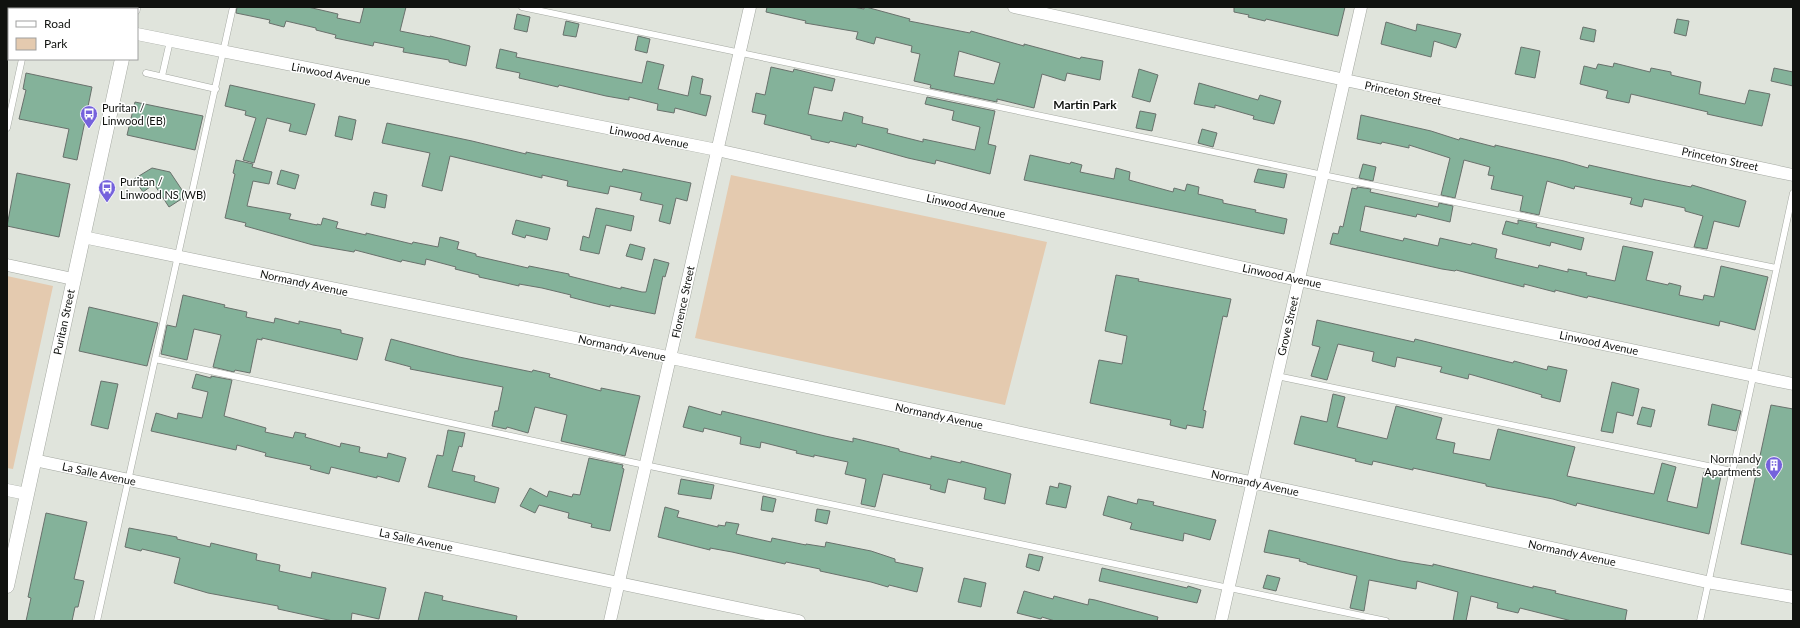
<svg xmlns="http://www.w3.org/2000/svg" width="1800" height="628" font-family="Lato,sans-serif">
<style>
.green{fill:#e4caaf}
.building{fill:#84b29a;stroke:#69716c;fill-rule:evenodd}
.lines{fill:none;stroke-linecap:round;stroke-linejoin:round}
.service-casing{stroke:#a4a8a1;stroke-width:7}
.minor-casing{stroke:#a4a8a1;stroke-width:13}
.tertiary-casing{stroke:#a4a8a1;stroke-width:15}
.service{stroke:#fff;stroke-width:6}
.minor{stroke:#fff;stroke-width:12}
.tertiary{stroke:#fff;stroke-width:14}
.labels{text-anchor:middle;stroke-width:3;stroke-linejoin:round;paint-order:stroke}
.street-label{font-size:11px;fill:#10120f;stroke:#fff}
.poi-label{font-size:11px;fill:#10120f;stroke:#fff;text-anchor:start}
.neighbourhood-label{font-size:12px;font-weight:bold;fill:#10120f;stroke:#fff}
</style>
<rect width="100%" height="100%" fill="#e0e4dc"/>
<path class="green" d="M731 175 1047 242 1005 405 695 338Z
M7 276 53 286 13 469 7 468Z"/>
<path class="building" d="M237 7H308L338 14 337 18 360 23 364 7H406L400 31 430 37V36L470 46 466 66 449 62V60L403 52 404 48 374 42 373 46 335 38 336 35 316 30V28L286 21 284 27 269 23 270 20 236 13Z
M767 7H853L864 9V7H866L910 19 909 21 970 33 971 31 1024 46V44L1080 59 1081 57 1103 61 1100 80 1067 73 1065 81 1042 74 1034 108 997 99V102L930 88 931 85 914 81 920 54 911 52 912 46 876 37 874 44 856 39 858 32 805 23 806 21 766 12ZM959 51 1000 63 994 84 954 76Z
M1234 7H1345L1338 36 1266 19 1265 21 1248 17 1249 15 1234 12Z
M517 14 530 17 527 32 514 29Z
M1677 19 1689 21 1686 36 1674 33Z
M566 21 579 24 576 37 563 35Z
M1386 22 1416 31 1417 24 1461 34 1456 48 1434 41 1431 57 1381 44Z
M1583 27 1596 30 1594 42 1580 39Z
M638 36 650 39 647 53 635 50Z
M1521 47 1540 51 1535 78 1515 74Z
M500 49 517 53 516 57 642 83 647 61 664 65 658 89 688 96 692 76 703 79 700 94 711 96 706 116 675 108 674 113 657 110 658 104 629 97V100L606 96 559 85 558 87 519 78 520 73 496 68Z
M1614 63 1650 72 1651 68 1671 72V75L1701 82 1699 94 1745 104 1749 90 1770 94 1762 126 1707 114 1708 112 1631 94 1629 103 1606 98 1608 91 1580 84 1584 66 1596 69 1598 64 1613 67Z
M771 67 793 72 794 69 835 79 832 91 814 87 808 114 842 121 844 112 863 117 862 123 888 129 887 133 923 142V139L975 150 980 127 952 120 954 111 925 104 927 97 995 111 988 144 996 146 990 174 936 160 935 164 908 158 857 144 856 147 830 141 829 143 811 139V136L764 124 766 115 752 112 756 93 765 95Z
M1774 68 1793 72V86L1771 81Z
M1139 69 1158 75 1150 102 1132 97Z
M26 73 92 87 77 160 63 157 69 129 19 119 26 90 23 89Z
M1199 83 1258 100 1260 95 1281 101 1274 124 1253 119 1254 116 1215 105V108L1194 104Z
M230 85 315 104 306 135 289 131 291 124 267 118 254 163 243 160 256 118 245 115 246 111 225 106Z
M135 102 203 116 195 150 127 135Z
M1140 111 1156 114 1152 131 1136 128Z
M1361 115 1431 131 1459 140 1460 138 1495 147V145L1564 161 1588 168 1589 165 1656 180 1691 187 1692 185 1746 201 1739 227 1714 221 1707 249 1694 247 1703 216 1685 211V208L1644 199 1642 207 1630 204 1632 198 1575 186 1574 189 1547 181 1539 215 1520 211 1523 196 1491 189 1494 176 1488 175 1490 167 1464 160 1455 198 1441 195 1450 158 1409 145V148L1382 142 1381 144 1357 139Z
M339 116 356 120 352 140 335 136Z
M387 123 472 141 526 154V152L622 172 623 169 691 183 687 201 676 198 670 224 659 221 663 205 640 200 642 193 610 186 608 194 567 186 568 181 542 175V178L450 156 442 191 422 186 430 153 382 143Z
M1202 129 1217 133 1213 147 1198 143Z
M1030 155 1070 164 1071 162 1082 165 1080 172 1114 179 1116 168 1130 172 1129 180 1173 192 1174 188 1185 191 1187 184 1199 187 1198 194 1223 200V203L1256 210 1255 212 1287 219 1284 234 1024 180Z
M236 160 253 164 252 167 272 172 269 184 253 181 247 206 291 214 289 219 317 225V224L321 225 323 218 338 222 336 228 366 235V233L412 244 413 242 438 247 440 237 459 242 457 249 476 254V256L528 268 529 266 569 274V276L621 289V287L642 292H646L654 259 669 263 665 277 663 276 655 314 610 305V307L593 303 570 297 571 295 542 288 519 284V286L502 282 479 277V275L455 269 456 267 426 259 425 265 402 260 401 262 355 250 354 252 313 245 245 226 246 223 225 218 235 174 233 173Z
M1363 164 1376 167 1373 181 1359 178Z
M152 168 170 172 186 196 169 207 154 184 143 192 134 179Z
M1258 169 1287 174 1284 188 1254 182Z
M281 170 299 175 295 189 277 184Z
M17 173 70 184 59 237 7 226Z
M1357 187 1371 189 1370 192 1438 207 1439 203 1453 206 1450 222 1417 214 1416 217 1365 206 1360 231 1403 241 1404 238 1438 246 1440 238 1471 245 1472 243 1497 249 1495 258 1538 268 1539 265 1568 272V269L1587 273 1586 275 1615 281 1623 246 1653 252 1646 280 1668 285 1669 283 1681 286 1679 295 1703 300 1704 295 1714 297 1721 266 1768 277 1755 330 1720 321 1719 326 1588 296 1587 298 1555 290V292L1524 284V287L1456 270 1455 271 1442 269 1330 244 1333 233 1338 234 1340 226 1343 227 1352 188 1357 189Z
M374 192 387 195 385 208 371 205Z
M596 208 634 216 631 231 606 225 599 254 580 250 583 236 589 238Z
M516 220 550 228 547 240 526 235 525 238 512 234Z
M1518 220 1537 224 1536 227 1584 238 1581 250 1551 242 1550 246 1502 234 1506 221 1518 224Z
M630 244 645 248 642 260 626 256Z
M1116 275 1139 279 1138 281 1231 299 1227 317 1223 316 1203 410 1206 411 1203 428 1187 425 1186 429 1170 425 1171 420 1090 403 1099 360 1122 364 1127 336 1105 331Z
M183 295 225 305 224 307 247 312 246 317 274 323 275 318 299 324V321L341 330V333L363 338 357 360 262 338V340L257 339 250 373 235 370 234 372 213 367 221 335 194 329 187 360 161 354 167 325 176 327Z
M89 307 158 323 147 366 79 351Z
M1317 320 1414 342 1415 339 1513 363 1514 361 1547 370 1548 366 1567 370 1560 402 1541 397 1542 395 1508 385 1469 374 1468 379 1440 372 1442 367 1397 357 1395 367 1372 361 1374 352 1338 344 1327 380 1311 376 1320 347 1312 345Z
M391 339 459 357 532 372 533 370 550 374 549 377 601 391V388L640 396 625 456 561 441 567 415 535 407 528 433 507 427 506 429 492 426 495 411H498L503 387 410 369 411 367 385 360Z
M196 374 211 378V376L232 380 224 416 266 428 265 432 293 438 295 432 306 434 305 437 340 447 341 443 360 447 359 452 387 458 388 453 406 458 399 482 377 476V478L331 467 329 474 310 469 311 466 265 456 266 453 237 445 236 450 151 431 156 413 177 419 178 413 202 418 208 392 192 388Z
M101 381 118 384 108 429 91 425Z
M1612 382 1639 389 1633 416 1617 412 1613 433 1601 431Z
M1333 394 1345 397 1337 427 1387 439 1396 406 1442 418 1436 439 1455 443 1453 453 1490 460 1498 429 1575 447 1567 476 1654 494 1662 463 1676 467 1667 501 1697 508 1704 472 1721 476 1709 534 1610 511 1577 503 1576 506 1553 499 1486 486V484L1413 468V470L1373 461 1372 465 1355 461 1356 459 1294 444 1301 416 1327 422Z
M1712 404 1741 411 1736 431 1708 425Z
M1771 405 1793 409V555L1741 544Z
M689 406 721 415 722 411 825 436 853 442V438L899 449V451L931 459V456L961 463V461L1011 474 1005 504 984 499 986 488 948 479 945 493 930 489 931 485 883 474 875 507 861 504 866 479 845 474 848 462 814 455V457L796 453 797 451 761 442 760 448 740 444 741 437 704 428 703 432 683 427Z
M1642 407 1655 410 1651 427 1637 424Z
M448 430 465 433 462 447 459 446 452 471 475 476 474 481 499 488 495 503 428 487 437 455 443 456Z
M589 458 623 465 622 468 624 469 610 531 591 527 592 524 568 518 569 513 539 505 535 513 520 506 530 488 547 497 549 491 572 497 573 494 580 495Z
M681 479 714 485 711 499 678 494Z
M1059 483 1071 486 1066 508 1046 504 1050 486 1058 488Z
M763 496 776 499 773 512 761 510Z
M1108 496 1137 504 1138 499 1154 502 1153 505 1216 520 1210 540 1184 533 1183 541 1130 529 1132 523 1103 515Z
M665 507 679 511 677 517 718 527V525L725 526 726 522 739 524 736 534 771 542 772 538 806 545V544L825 547 826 542 871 551 895 559V562L923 568 917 592 889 585 888 587 871 582 820 571V569L786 562 785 564 732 552 710 548V550L658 537Z
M817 509 830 511 827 524 815 521Z
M46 513 87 522 74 579 84 581 78 607H75L72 621H26L31 598 28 597Z
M129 528 177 537V539L210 547 211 543 257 554 256 560 280 565 279 571 311 578 312 572 386 588 379 619 352 613 351 621H333L278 609V606L208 593 174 583 180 558 142 549 141 551 125 547Z
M1269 530 1401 561 1433 566V564L1533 588V586L1556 591 1555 593 1627 610 1625 621H1572L1520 608 1518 613 1497 608 1498 603 1471 596 1466 621H1453L1458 592 1417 581 1416 589 1369 580 1364 611 1350 608 1357 576 1307 564V563L1299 561 1300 559 1264 552Z
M1029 554 1043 557 1039 571 1026 567Z
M1102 568 1187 588 1188 586 1201 590 1197 603 1099 581Z
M1267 575 1280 578 1276 591 1263 588Z
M964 578 986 583 981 607 958 602Z
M1024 591 1053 599 1054 596 1088 605 1089 599 1095 600 1158 617 1157 621H1055L1042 617 1041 619 1017 613Z
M425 592 443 596 442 600 517 616 516 621H418Z"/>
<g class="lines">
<g class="service-casing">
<path id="service" d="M522 7 1323 175 1776 268
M34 9 35 7
M146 73 216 89
M162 76 170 41
M7 128 22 59
M155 359 645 465 1386 621
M1277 376 1732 471
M97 621 233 7
M1700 621 1793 193"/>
</g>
<g class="minor-casing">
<path id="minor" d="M1014 7 1345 80 1793 175
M137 34 717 150 1298 280 1793 384
M83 237 653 354 1269 486 1707 582 1793 597
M7 265 73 279
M34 460 799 621
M7 490 27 494
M610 621 750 7
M1221 621 1361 7"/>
</g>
<g class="tertiary-casing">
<path id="tertiary" d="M133 9V7
M7 34 9 35
M7 586 122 59"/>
</g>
<use href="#service" class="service"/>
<use href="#minor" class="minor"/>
<use href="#tertiary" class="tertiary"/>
</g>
<defs>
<g id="bus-pin" transform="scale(0.9)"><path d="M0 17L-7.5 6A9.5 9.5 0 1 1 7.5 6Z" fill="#7562dc" stroke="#fff"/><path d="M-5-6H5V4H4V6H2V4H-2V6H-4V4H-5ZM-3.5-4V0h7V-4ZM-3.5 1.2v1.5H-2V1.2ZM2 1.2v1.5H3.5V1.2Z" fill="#fff"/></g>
<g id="building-pin" transform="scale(0.9)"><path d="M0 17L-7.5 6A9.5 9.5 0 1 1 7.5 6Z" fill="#7562dc" stroke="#fff"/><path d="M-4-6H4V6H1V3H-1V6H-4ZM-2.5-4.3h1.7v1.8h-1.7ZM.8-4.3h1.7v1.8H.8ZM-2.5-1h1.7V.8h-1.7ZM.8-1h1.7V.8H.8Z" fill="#fff"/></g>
</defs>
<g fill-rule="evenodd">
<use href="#bus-pin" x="89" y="114"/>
<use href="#bus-pin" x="107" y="188"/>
<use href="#building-pin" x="1774" y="465"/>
</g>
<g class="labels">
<g class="street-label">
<text transform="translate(331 74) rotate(11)" y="4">Linwood Avenue</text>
<text transform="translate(1403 93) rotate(12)" y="4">Princeton Street</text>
<text transform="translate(649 137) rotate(11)" y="4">Linwood Avenue</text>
<text transform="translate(1720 159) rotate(12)" y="4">Princeton Street</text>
<text transform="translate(966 206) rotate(12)" y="4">Linwood Avenue</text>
<text transform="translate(1282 276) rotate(12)" y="4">Linwood Avenue</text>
<text transform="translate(304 283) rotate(12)" y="4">Normandy Avenue</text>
<text transform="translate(683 302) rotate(-78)" y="4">Florence Street</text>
<text transform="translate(64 322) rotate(-78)" y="4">Puritan Street</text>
<text transform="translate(1288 326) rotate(-77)" y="4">Grove Street</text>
<text transform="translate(1599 343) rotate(12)" y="4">Linwood Avenue</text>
<text transform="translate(622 348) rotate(12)" y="4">Normandy Avenue</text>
<text transform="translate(939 416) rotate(12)" y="4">Normandy Avenue</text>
<text transform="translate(99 474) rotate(12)" y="4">La Salle Avenue</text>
<text transform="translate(1255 483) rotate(12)" y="4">Normandy Avenue</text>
<text transform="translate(416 540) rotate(12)" y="4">La Salle Avenue</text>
<text transform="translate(1572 553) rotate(12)" y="4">Normandy Avenue</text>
</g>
<g class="poi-label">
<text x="102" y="112">Puritan /<tspan x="102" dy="13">Linwood (EB)</tspan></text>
<text x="120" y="186">Puritan /<tspan x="120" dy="13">Linwood NS (WB)</tspan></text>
<text x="1761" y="463" text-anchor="end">Normandy<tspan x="1761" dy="13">Apartments</tspan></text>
</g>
<g class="neighbourhood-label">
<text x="1085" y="109">Martin Park</text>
</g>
</g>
<rect width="1800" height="628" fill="none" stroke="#10120f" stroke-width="16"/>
<rect x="8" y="8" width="130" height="52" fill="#ffffff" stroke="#9fa09f"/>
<rect x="16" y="21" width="20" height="6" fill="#ffffff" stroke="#9fa09f"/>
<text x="44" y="28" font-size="12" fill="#10120f">Road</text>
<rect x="16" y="38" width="20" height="12" fill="#e4caaf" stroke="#9fa09f"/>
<text x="44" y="48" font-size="12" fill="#10120f">Park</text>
</svg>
